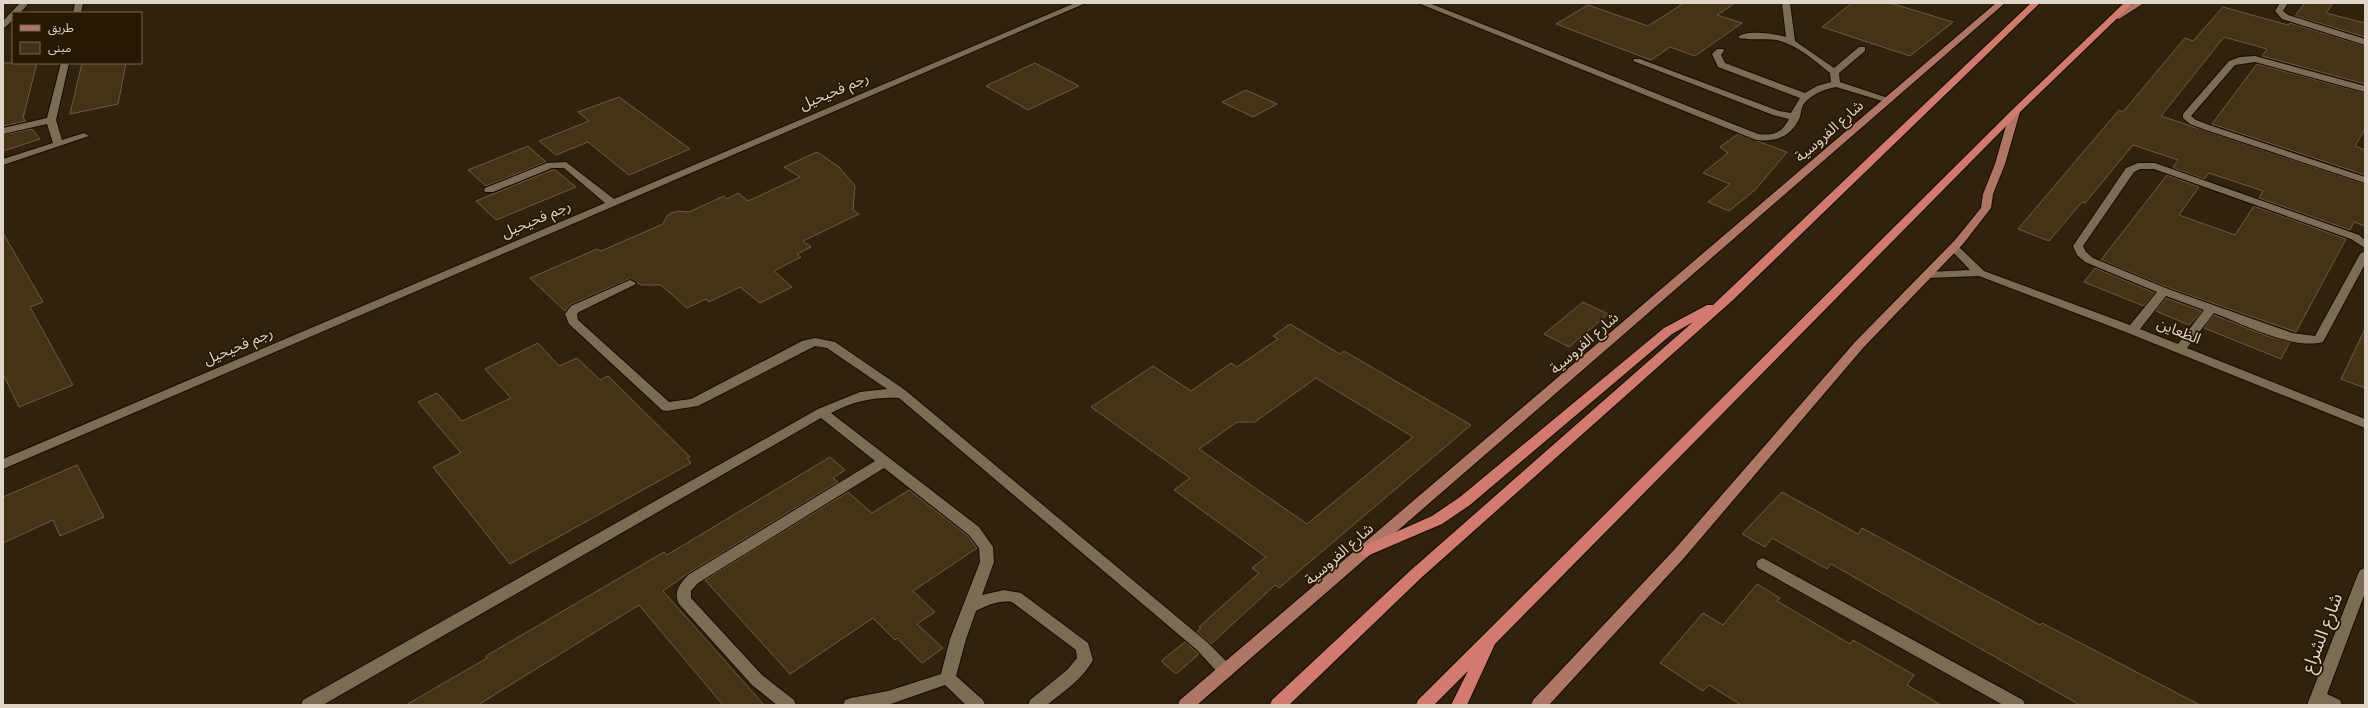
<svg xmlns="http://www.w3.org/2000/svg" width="2368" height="708" font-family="Karla,'Noto Sans Arabic',sans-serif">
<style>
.building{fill:#463317;stroke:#6c5b44;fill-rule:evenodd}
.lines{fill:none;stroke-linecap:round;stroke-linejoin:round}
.minor-casing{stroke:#180b00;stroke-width:2}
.major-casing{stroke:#180b00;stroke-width:2}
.highway-casing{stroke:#180b00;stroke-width:2}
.minor{fill:#7d6c54;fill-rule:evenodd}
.major{fill:#af7565;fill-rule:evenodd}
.highway{fill:#d17b70;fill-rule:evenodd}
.labels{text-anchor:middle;stroke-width:3.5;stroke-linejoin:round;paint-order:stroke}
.street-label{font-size:15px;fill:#dfd5c8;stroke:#271803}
.near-street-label{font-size:18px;fill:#dfd5c8;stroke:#271803}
</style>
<rect width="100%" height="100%" fill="#31220c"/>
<path class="building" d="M1684 3H1735L1717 15 1742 23 1695 56 1670 47 1651 60 1556 24 1588 5 1648 26Z
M1852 3H1890L1953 22 1910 56 1822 27Z
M2305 3H2333L2326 13 2365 23V37L2295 16Z
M2223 7 2288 25 2290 23 2365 46V84L2262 56 2267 49 2224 37 2161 116 2365 184V226L2354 222 2350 230 2259 198 2263 191 2209 173 2204 179 2173 168 2178 160 2133 145 2085 203 2082 202 2049 241 2018 229 2119 110 2123 112 2185 38 2193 41Z
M3 63H37L23 118 26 121 3 126Z
M82 63H126L118 104 70 114Z
M1035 63 1079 86 1028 110 986 86Z
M2257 64 2365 93V129L2355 146 2365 150V175L2212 124Z
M1246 90 1277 104 1253 117 1222 102Z
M619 97 690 149 629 175 588 142 556 155 539 141 589 121 578 112Z
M32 129 40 139 3 151V135Z
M1738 134 1787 152 1755 190 1729 211 1708 202 1730 184 1703 173 1728 153 1720 147Z
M528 146 546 162 486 186 468 170Z
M817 152 839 167 855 186 853 210 859 214 803 241 811 247 797 254 801 257 774 271 792 287 760 303 740 287 709 302 706 299 687 308 661 285H642L629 279 570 305 565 311 530 278 597 249 601 251 663 224 667 216 671 213 678 211 689 212 724 196 727 199 738 193 748 201 800 177 784 167Z
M552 170H555L576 187 496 220 476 201Z
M2167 175 2199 187 2179 215 2235 235 2254 206 2346 239 2296 332 2169 288 2101 260Z
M3 233 43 302 30 307 73 385 19 407 3 374Z
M2095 268 2155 293 2144 306 2084 282Z
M2166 298 2202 311 2189 325 2156 311Z
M1583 302 1608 314 1569 347 1544 334Z
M2214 315 2267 336 2290 342 2281 359 2204 328Z
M1290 324 1340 354 1344 351 1471 425 1279 588 1275 585 1211 644 1197 632 1201 628 1199 627 1259 573 1252 568 1266 557 1174 490 1190 478 1091 407 1153 366 1191 391 1231 363 1237 367 1278 339 1273 336ZM1316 378 1413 437 1307 524 1199 449 1237 422H1255Z
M2365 329V388L2341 379Z
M538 343 559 366 577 358 600 380 608 376 690 457 687 458 691 463 510 564 433 467 461 453 418 402 437 393 462 421 511 398 485 369Z
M830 457 845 470 833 478 838 482 687 574 663 591 764 705H723L639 605 478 705H406L487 658 486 656 664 552 667 555Z
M77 465 104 517 60 536 53 520 3 543V497Z
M909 490 968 536 977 548 913 591 935 612 917 624 943 648 922 663 897 638 895 640 873 618 790 674 705 580 848 492 872 513Z
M1782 492 1858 534 1862 528 2040 625 2042 623 2200 705H2080L1831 564 1827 569 1772 538 1765 547 1742 534Z
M1757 584 1780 598 1777 601 1850 644 1853 640 1914 675 1907 685 1941 705H1741L1709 685 1703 691 1660 663 1703 613 1723 625Z
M1185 642 1199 654 1176 674 1161 661Z"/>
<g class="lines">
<g class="minor-casing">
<path id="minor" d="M20 3H29L20 13H13V20L3 29V21Z
M75 3H83L81 13H73Z
M1075 3H1086L3 469V459L605 203 564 168H552L493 192H485L484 190 485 188 547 163 566 162 614 199Z
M1418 3H1429L1758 134C1773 136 1782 133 1789 119L1773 115 1633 61 1634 59H1640L1779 111 1791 113 1800 98 1718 67 1712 54 1717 49H1723L1724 51 1721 55 1725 63 1805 93 1817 86 1831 82 1830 73C1814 60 1797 45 1777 40 1768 38 1742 41 1738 37 1746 29 1776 34 1786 37L1782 3H1790L1795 41 1834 68 1859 47H1865V51L1839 73 1840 82 1894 100 1889 103 1836 87C1824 89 1810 95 1803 105 1801 109 1801 114 1800 117 1791 137 1776 142 1756 140Z
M2280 3H2288L2283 11 2288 15 2365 39V45L2282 19 2275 11Z
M2255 56 2365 86V92L2255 62 2235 65 2191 116 2196 120 2209 125 2365 177V183L2203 129 2190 124 2183 118V114L2229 61 2240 57Z
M61 63H69L56 120 62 140 84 133 89 136 3 165V159L53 143 47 124 3 134V128L47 118Z
M2155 163 2359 235 2365 240V248L2351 239 2154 169H2140L2134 172 2083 246 2086 252 2093 258 2168 289 2292 333 2315 336 2360 254 2365 251V264L2323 342C2292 350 2243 324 2214 313L2187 348 2365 419V428L2128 333 1979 276 1928 278 1922 275 1928 272 1970 270 1949 248 1954 245 1958 246 1984 271 2130 325 2157 292 2085 262 2077 255 2073 246 2126 168 2138 163ZM2166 296 2204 310 2178 344 2140 329Z
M630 280 636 283 634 285 579 312 577 314 578 320 669 402 691 399 802 341 815 338 835 342 905 390 1207 642 1231 666 1234 671 1231 676 1226 677 1221 676 1197 650 899 398C874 397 854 401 831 413L979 527 993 547 994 562 982 595 1004 590 1021 593 1088 643 1093 660C1083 679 1063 692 1047 705H1028L1030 700 1067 670 1077 658 1076 650 1012 602C999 600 988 605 976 611L966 639 956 676 983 700 985 705H966L945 685 888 705H843L845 700 851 698 888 691 941 674 950 639 980 562 979 548 969 535 884 468 698 583 691 591V598L762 675 794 700 796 705H777L752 685 679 604C673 592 680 584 688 575L875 461 821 418 323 705H301L303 700 818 409 860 392 887 389 827 348 815 346 698 406 666 411 662 410 569 324 565 314 571 306Z
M1763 558 2023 700 2025 705H2003L1758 568 1756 564 1758 560Z
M2365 568V593L2327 694 2340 700 2342 705H2307L2358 574 2360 570Z"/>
</g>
<g class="major-casing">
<path id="major" d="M1996 3H2005L1197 705H1178L1180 700Z
M2134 3H2144L2119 19 2112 17Z
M2015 109 2020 112 2005 164 1993 194 1991 208 1963 244 1863 348 1684 558 1549 705H1531L1533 700 1674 550 1855 342 1955 240 1981 208 1983 194 1995 164 2010 112Z"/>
</g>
<g class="highway-casing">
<path id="highway" d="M2031 3H2040L1733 300 1421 578 1289 705H1270L1272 700 1411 570 1693 322 1672 334 1470 505 1442 524 1367 556 1362 555 1360 551 1362 547 1432 516 1460 497 1664 328 1707 305H1713Z
M2124 3H2133L2018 114 1495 644 1467 705H1451L1468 671 1434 705H1416L1418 700 2012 110Z"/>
</g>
<use href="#minor" class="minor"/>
<use href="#major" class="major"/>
<use href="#highway" class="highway"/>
</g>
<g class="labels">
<g class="street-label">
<text transform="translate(834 91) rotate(-23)" y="5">رجم فحيحيل</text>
<text transform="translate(1829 131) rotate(-41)" y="5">شارع الفروسية</text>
<text transform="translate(536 219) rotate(-23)" y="5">رجم فحيحيل</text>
<text transform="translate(2179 331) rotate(22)" y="5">الظعاين</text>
<text transform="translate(1584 343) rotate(-41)" y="5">شارع الفروسية</text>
<text transform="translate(238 346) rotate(-23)" y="5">رجم فحيحيل</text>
<text transform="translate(1339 554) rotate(-41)" y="5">شارع الفروسية</text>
</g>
<g class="near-street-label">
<text transform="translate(2322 633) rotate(-69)" y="6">شارع الشراع</text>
</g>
</g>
<rect width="2368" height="708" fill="none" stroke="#dfd5c8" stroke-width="8"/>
<rect x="12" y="12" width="130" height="52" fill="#271803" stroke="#716452"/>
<rect x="20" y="25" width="20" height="6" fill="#af7565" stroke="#716452"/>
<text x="48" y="32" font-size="12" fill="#dfd5c8">طريق</text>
<rect x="20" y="42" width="20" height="12" fill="#463317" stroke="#716452"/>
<text x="48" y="52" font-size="12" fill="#dfd5c8">مبنى</text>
</svg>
